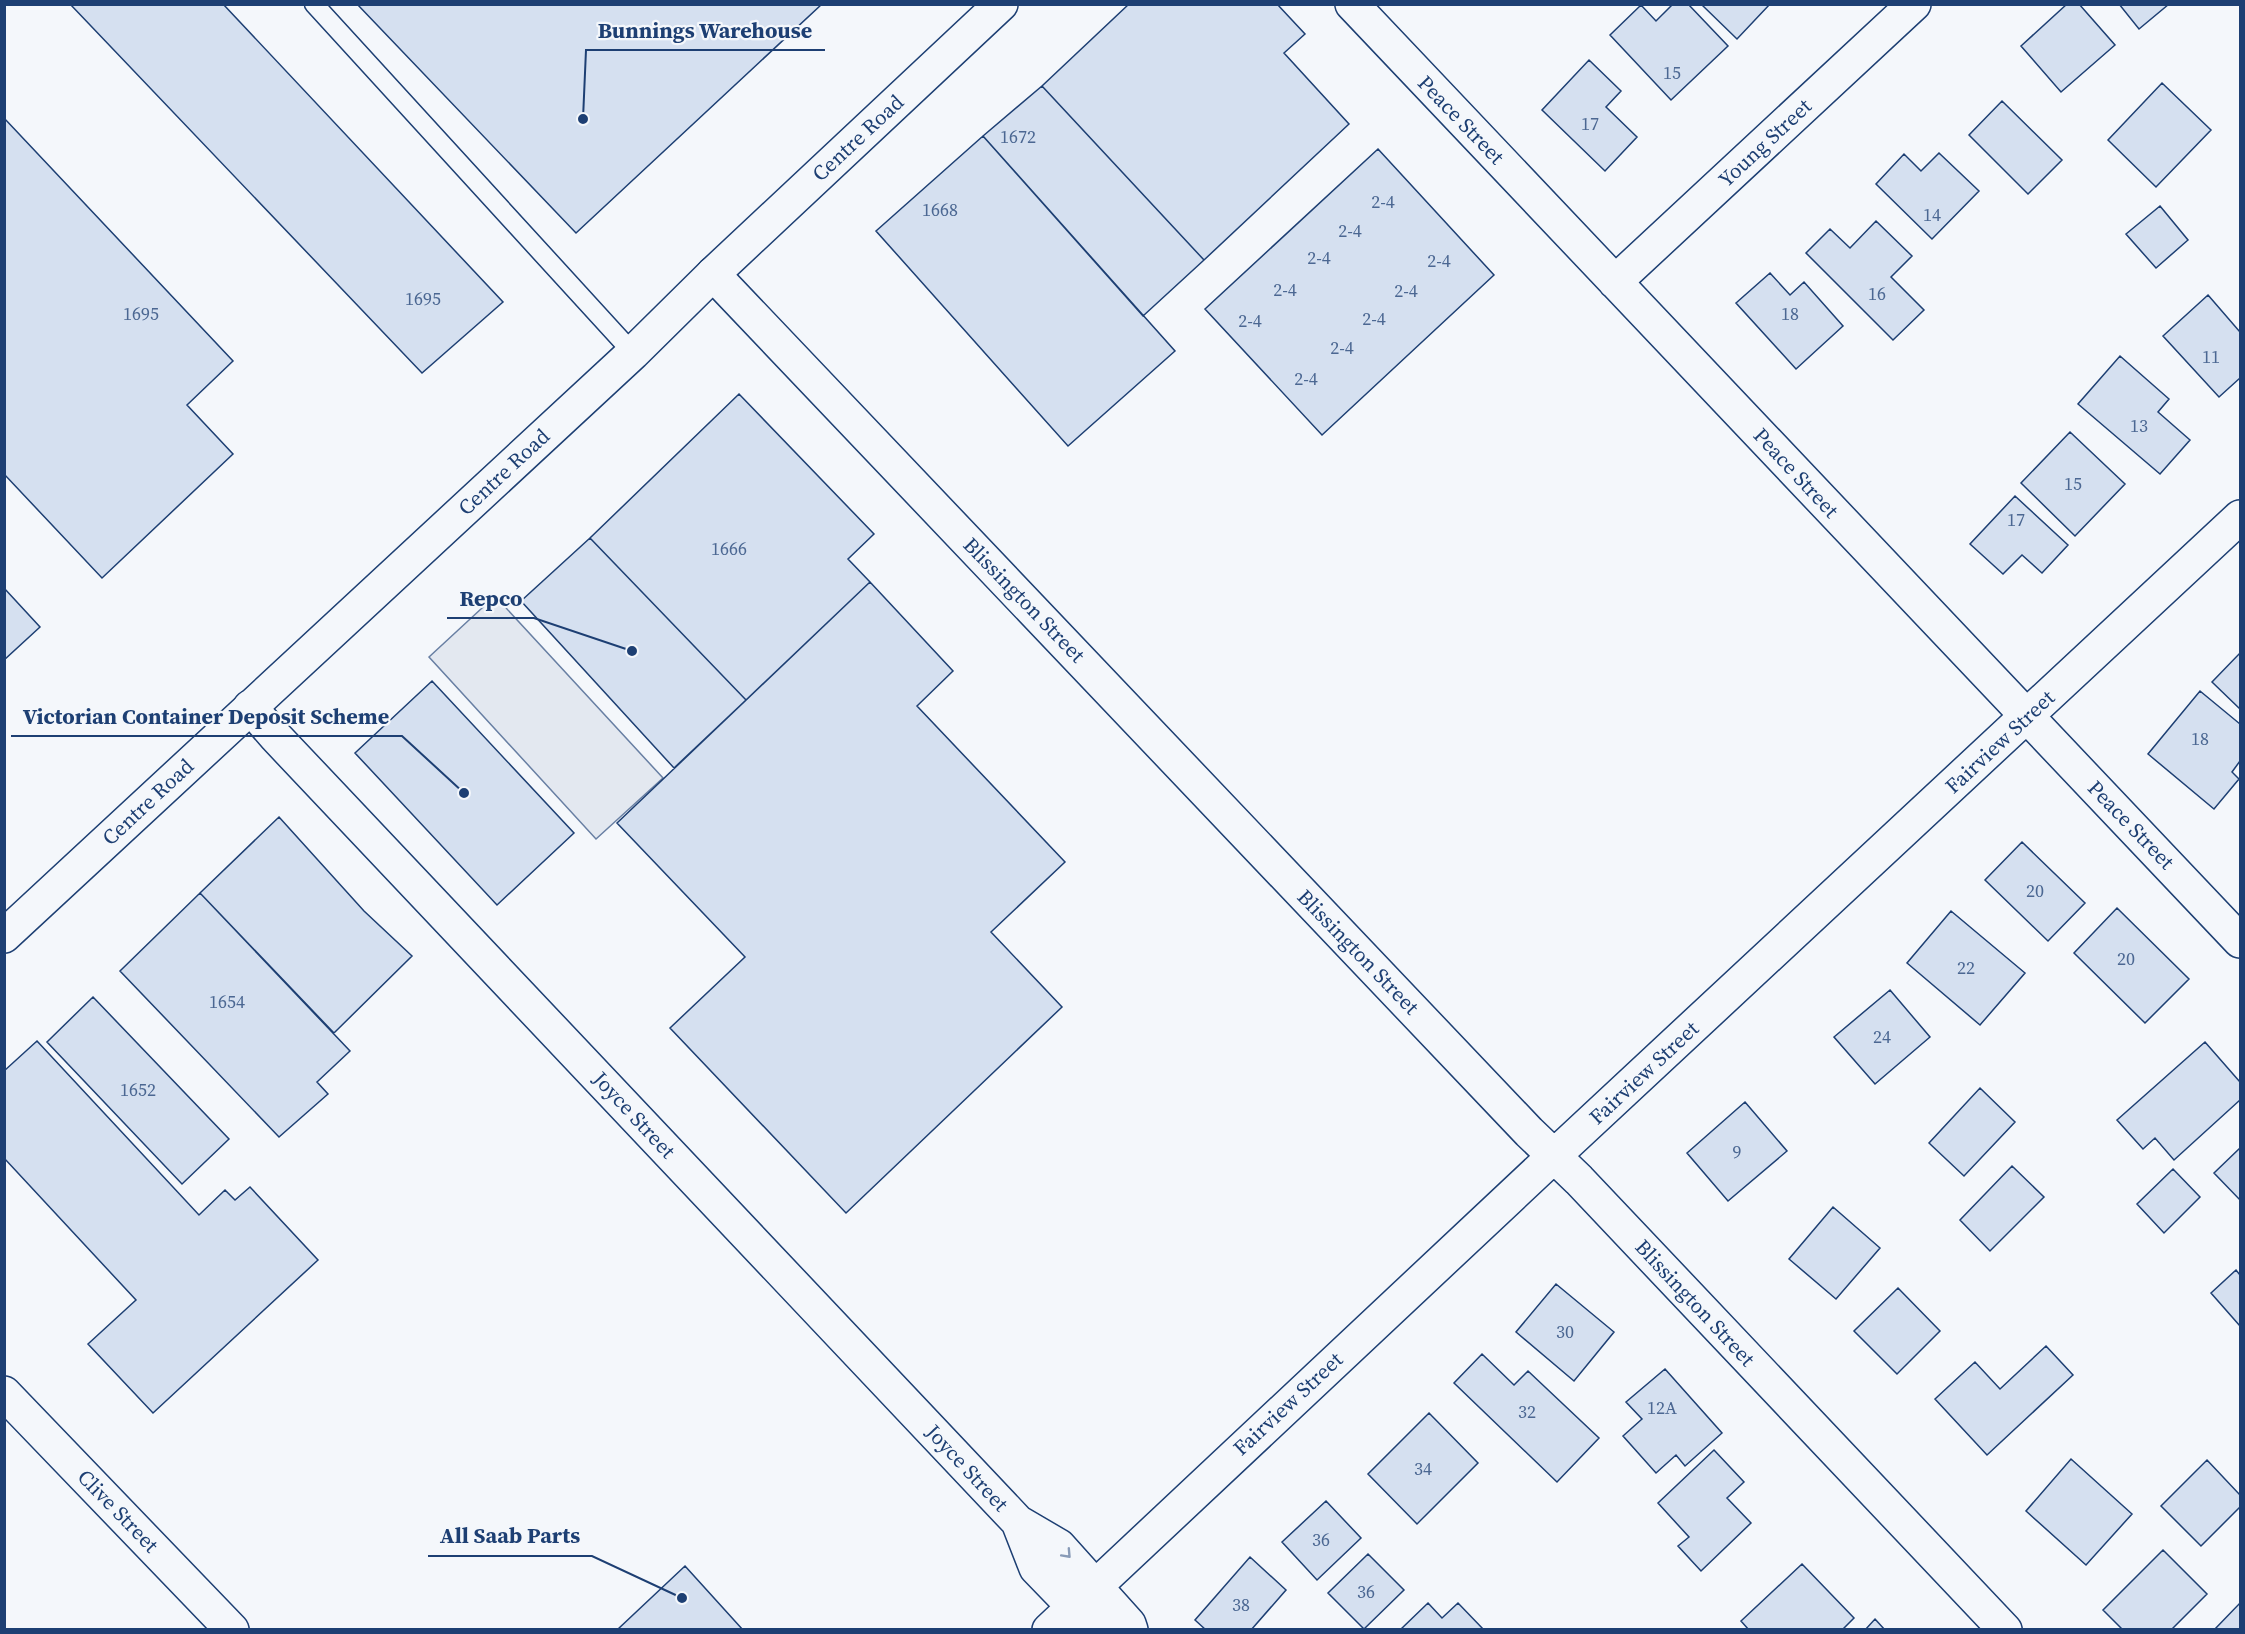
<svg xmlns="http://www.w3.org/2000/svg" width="2245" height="1634" font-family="'Source Serif 4',serif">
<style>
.parking{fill:#e3e8f0;stroke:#687fa3;stroke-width:1.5}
.building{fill:#d5e0f0;stroke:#1d3f73;stroke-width:1.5}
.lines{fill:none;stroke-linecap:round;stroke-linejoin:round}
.service-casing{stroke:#1d3f73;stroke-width:21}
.minor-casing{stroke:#1d3f73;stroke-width:36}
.primary-casing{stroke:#1d3f73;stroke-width:36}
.service{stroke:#f4f7fb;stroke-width:18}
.minor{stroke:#f4f7fb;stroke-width:33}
.primary{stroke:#f4f7fb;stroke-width:33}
.oneway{stroke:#889bb7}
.labels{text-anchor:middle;stroke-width:4.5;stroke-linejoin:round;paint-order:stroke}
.number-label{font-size:18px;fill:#4b6792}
.street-label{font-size:21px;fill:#1d3f73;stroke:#f4f7fb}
.leader{fill:none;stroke:#1d3f73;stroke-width:2}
.callout-dot{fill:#1d3f73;stroke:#f4f7fb;stroke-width:2}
.callout-label{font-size:22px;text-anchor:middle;font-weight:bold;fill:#1d3f73;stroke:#f4f7fb;stroke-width:4.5;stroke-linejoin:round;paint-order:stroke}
</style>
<rect width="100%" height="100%" fill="#f4f7fb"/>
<path class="parking" d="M495 596 663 778 596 839 429 657Z"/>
<path class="building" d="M70 4H223L503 302 422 373Z
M357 4H822L576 233Z
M1129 4H1277L1305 34 1284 53 1349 124 1204 260 1042 86Z
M1673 4H1688L1728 46 1671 100 1610 35 1641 5 1656 21Z
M1701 4H1770L1737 39Z
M2067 4H2079L2115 45 2061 92 2021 46Z
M2119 4H2169L2139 29Z
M1589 60 1621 91 1606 107 1637 137 1605 171 1542 110Z
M2162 83 2211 130 2156 187 2108 140Z
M1042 86 1204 260 1143 316 983 136Z
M2002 101 2062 160 2028 194 1969 135Z
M4 118 233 361 187 405 233 454 102 578 4 474Z
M983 136 1175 351 1068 446 876 231Z
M1378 149 1494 275 1322 435 1205 309Z
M1939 153 1979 191 1932 239 1876 184 1904 154 1921 171Z
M2160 206 2188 240 2156 268 2126 234Z
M1876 221 1912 256 1891 277 1924 310 1893 340 1806 253 1830 229 1850 248Z
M1770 273 1790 295 1804 282 1843 326 1796 369 1736 303Z
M2208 295 2240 332V378L2219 397 2163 336Z
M2120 356 2169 399 2158 412 2190 440 2160 474 2078 404Z
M739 394 874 534 848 559 870 582 746 700 590 538Z
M2070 432 2125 484 2075 536 2021 483Z
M2015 496 2068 545 2042 573 2022 555 2003 574 1970 544Z
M590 538 746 700 674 768 521 601Z
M870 582 953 671 917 706 1065 862 991 932 1062 1007 846 1213 670 1028 745 957 617 823Z
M4 588 40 627 4 660Z
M2240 653V709L2212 682Z
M432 681 574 833 497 905 355 753Z
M2200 691 2240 724V761L2232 772 2239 779 2214 809 2148 754Z
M279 817 364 911 412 956 334 1033 200 893Z
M2022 842 2085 903 2048 941 1985 880Z
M200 893 350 1051 317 1082 328 1094 279 1137 120 971Z
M2117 908 2189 979 2145 1023 2074 953Z
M1951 911 2025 973 1980 1025 1907 963Z
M1890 990 1930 1037 1875 1084 1834 1037Z
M93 997 229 1139 182 1184 47 1042Z
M37 1041 199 1215 225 1190 235 1200 250 1187 318 1260 153 1413 88 1344 136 1300 4 1158V1071Z
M2205 1042 2240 1082V1100L2174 1160 2155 1138 2143 1149 2117 1120Z
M1980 1088 2015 1122 1964 1176 1929 1143Z
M1745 1102 1787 1151 1728 1201 1687 1153Z
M2240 1148V1200L2214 1173Z
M2012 1166 2044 1197 1990 1251 1960 1220Z
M2173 1169 2200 1197 2164 1233 2137 1204Z
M1833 1207 1880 1248 1836 1299 1789 1259Z
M2236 1270 2240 1275V1326L2211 1293Z
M1556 1284 1614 1332 1574 1381 1516 1332Z
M1898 1288 1940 1331 1897 1374 1854 1331Z
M2046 1346 2073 1375 1987 1455 1935 1399 1975 1362 2000 1389Z
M1482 1354 1514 1385 1528 1371 1599 1438 1557 1482 1454 1383Z
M1665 1369 1722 1433 1685 1466 1676 1455 1656 1473 1623 1436 1642 1419 1626 1402Z
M1429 1413 1478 1463 1417 1524 1368 1474Z
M1714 1450 1744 1482 1727 1498 1751 1523 1701 1571 1678 1546 1689 1537 1658 1503Z
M2071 1459 2132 1514 2086 1565 2026 1511Z
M2207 1460 2240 1495V1507L2201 1546 2161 1506Z
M1326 1501 1361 1538 1317 1580 1282 1542Z
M2163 1550 2207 1594 2171 1630H2123L2103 1610Z
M1368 1554 1404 1590 1364 1629 1328 1593Z
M1250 1557 1286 1590 1251 1630H1206L1195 1620Z
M1802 1564 1854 1618 1842 1630H1749L1741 1621Z
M685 1566 743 1630H617Z
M1428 1603 1442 1618 1458 1603 1484 1630H1400Z
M2240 1603V1630H2214Z
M1875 1619 1885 1630H1865Z"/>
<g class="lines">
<g class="service-casing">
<path id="service" d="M314 4 633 353"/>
</g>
<g class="minor-casing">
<path id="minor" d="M1352 4 2240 941
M713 274 1529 1132 1579 1180 2005 1630
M1615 282 1914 4
M250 707 276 737 1018 1522 1059 1546 1129 1624 1131 1630
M4 1393 232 1630
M1018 1522 1036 1568 1096 1630
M1049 1630 1554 1156 2240 517"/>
</g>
<g class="primary-casing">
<path id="primary" d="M4 936 633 353 713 274 1001 4"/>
</g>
<use href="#service" class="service"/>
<use href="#minor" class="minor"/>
<use href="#primary" class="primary"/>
</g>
<defs><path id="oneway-chevron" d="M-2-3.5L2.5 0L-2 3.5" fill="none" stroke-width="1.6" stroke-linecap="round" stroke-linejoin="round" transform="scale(1.5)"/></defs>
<use class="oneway" href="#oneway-chevron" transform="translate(1067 1554) rotate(47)"/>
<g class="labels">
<g class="number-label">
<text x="1672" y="79">15</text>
<text x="1590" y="130">17</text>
<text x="1018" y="143">1672</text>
<text x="1383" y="208">2-4</text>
<text x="940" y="216">1668</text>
<text x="1932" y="221">14</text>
<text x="1350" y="237">2-4</text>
<text x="1319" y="264">2-4</text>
<text x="1439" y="267">2-4</text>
<text x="1285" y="296">2-4</text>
<text x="1406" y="297">2-4</text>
<text x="1877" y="300">16</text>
<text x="423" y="305">1695</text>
<text x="141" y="320">1695</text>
<text x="1790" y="320">18</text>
<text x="1374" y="325">2-4</text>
<text x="1250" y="327">2-4</text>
<text x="1342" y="354">2-4</text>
<text x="2211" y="363">11</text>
<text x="1306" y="385">2-4</text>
<text x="2139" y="432">13</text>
<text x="2073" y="490">15</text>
<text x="2016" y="526">17</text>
<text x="729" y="555">1666</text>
<text x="2200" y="745">18</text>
<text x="2035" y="897">20</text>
<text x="2126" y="965">20</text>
<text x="1966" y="974">22</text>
<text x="227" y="1008">1654</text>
<text x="1882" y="1043">24</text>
<text x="138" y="1096">1652</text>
<text x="1737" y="1158">9</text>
<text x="1565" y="1338">30</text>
<text x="1662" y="1414">12A</text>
<text x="1527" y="1418">32</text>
<text x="1423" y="1475">34</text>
<text x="1321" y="1546">36</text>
<text x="1366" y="1598">36</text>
<text x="1241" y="1611">38</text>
</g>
<g class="street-label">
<text transform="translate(1461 120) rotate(46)" y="7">Peace Street</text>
<text transform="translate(858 138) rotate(-43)" y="7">Centre Road</text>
<text transform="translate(1765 143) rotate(-43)" y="7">Young Street</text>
<text transform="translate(504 472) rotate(-43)" y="7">Centre Road</text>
<text transform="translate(1796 473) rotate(47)" y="7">Peace Street</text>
<text transform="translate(1024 600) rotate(46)" y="7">Blissington Street</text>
<text transform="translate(2000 742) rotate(-43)" y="7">Fairview Street</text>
<text transform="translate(148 802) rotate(-43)" y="7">Centre Road</text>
<text transform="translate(2131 825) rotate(46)" y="7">Peace Street</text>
<text transform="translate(1358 952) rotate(46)" y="7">Blissington Street</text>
<text transform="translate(1644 1073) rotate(-43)" y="7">Fairview Street</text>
<text transform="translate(634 1115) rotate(47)" y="7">Joyce Street</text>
<text transform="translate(1695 1303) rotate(47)" y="7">Blissington Street</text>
<text transform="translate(1288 1404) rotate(-43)" y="7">Fairview Street</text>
<text transform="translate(967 1468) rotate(47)" y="7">Joyce Street</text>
<text transform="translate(118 1511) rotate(46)" y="7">Clive Street</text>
</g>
</g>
<path class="leader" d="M583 119L586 50H825M632 651L534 618H447M464 793L402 736H11M682 1598L592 1556H428"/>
<g class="callout-dot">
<circle cx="583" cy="119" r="6"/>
<circle cx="632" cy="651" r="6"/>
<circle cx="464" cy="793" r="6"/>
<circle cx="682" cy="1598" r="6"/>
</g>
<g class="callout-label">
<text x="705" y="38">Bunnings Warehouse</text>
<text x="491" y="606">Repco</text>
<text x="206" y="724">Victorian Container Deposit Scheme</text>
<text x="510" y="1543">All Saab Parts</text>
</g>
<rect width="2245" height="1634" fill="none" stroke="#1d3f73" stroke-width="12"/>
</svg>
